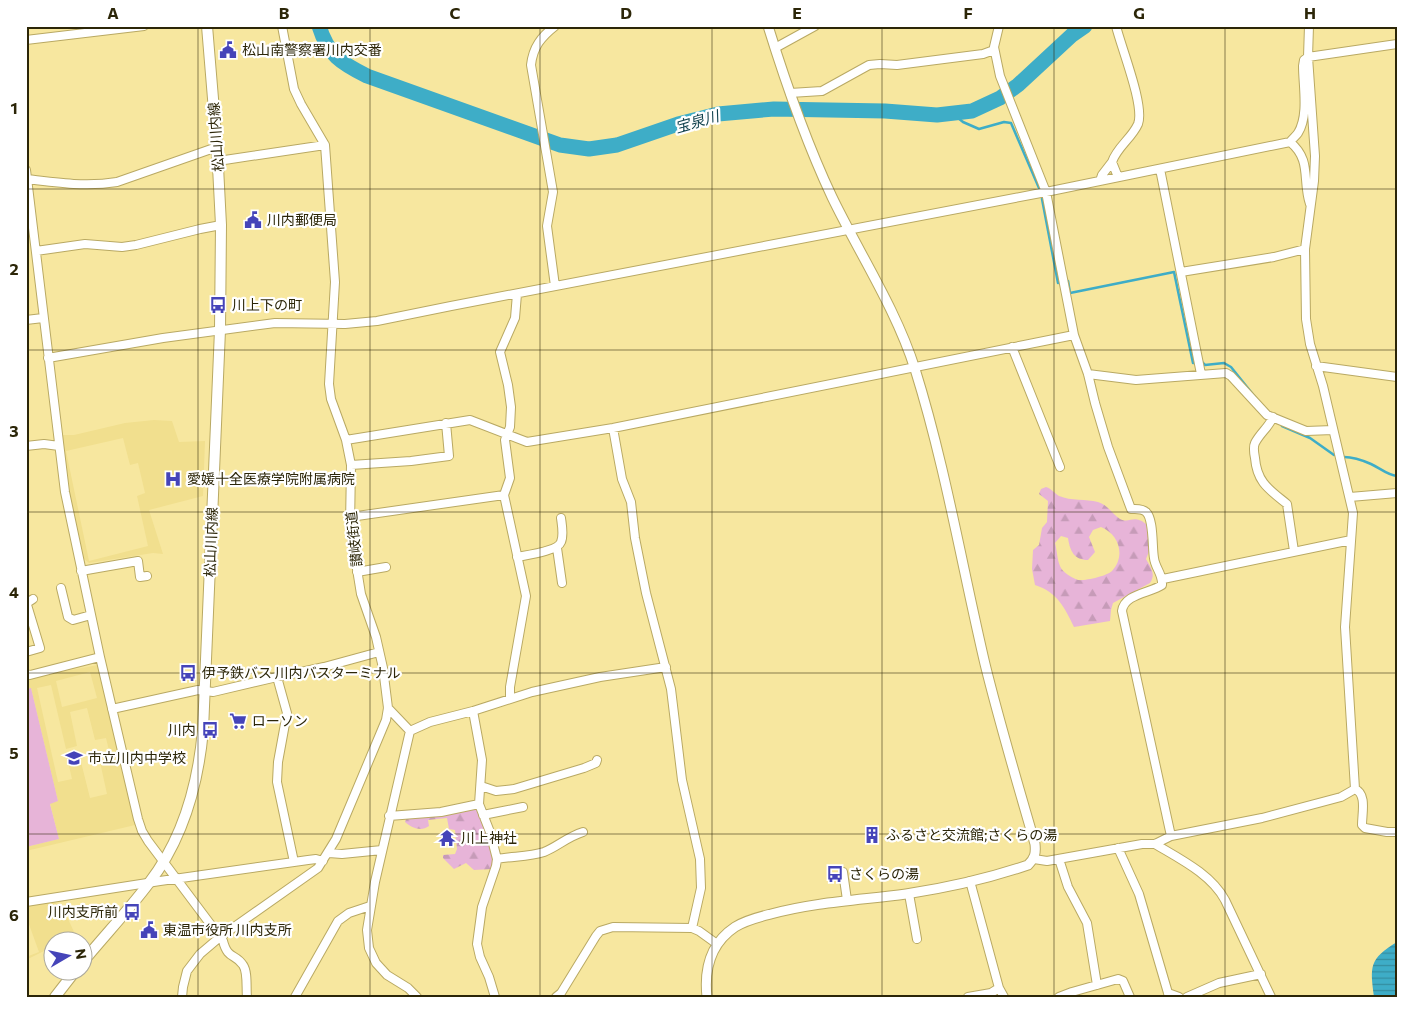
<svg xmlns="http://www.w3.org/2000/svg" width="1423" height="1023" font-family="Commissioner,'Noto Sans JP',sans-serif">
<style>
.built{fill:#f1df8e;fill-rule:evenodd}
.forest{fill:url(#forest-firs);fill-rule:evenodd}
.pitch{fill:#e7b4d8}
.water{fill:url(#water-rules)}
.lines{fill:none;stroke-linecap:round;stroke-linejoin:round}
.stream{stroke:#3eadc7;stroke-width:2.5}
.river{stroke:#3eadc7;stroke-width:15}
.minor-casing{stroke:#b9a963;stroke-width:10}
.tertiary-casing{stroke:#b9a963;stroke-width:11}
.secondary-casing{stroke:#b9a963;stroke-width:12}
.minor{stroke:#fff;stroke-width:8}
.tertiary{stroke:#fff;stroke-width:9}
.secondary{stroke:#fff;stroke-width:10}
.grid{fill:none;stroke:#2c2608;stroke-width:1;stroke-opacity:0.55}
.labels{text-anchor:middle;stroke-width:4.5;stroke-linejoin:round;paint-order:stroke}
.poi-label{font-size:14px;fill:#2c2608;stroke:#fff;text-anchor:start}
.street-label{font-size:14px;fill:#2c2608;stroke:#fff}
.water-label{font-size:15px;font-style:italic;fill:#13434f;stroke:#fff}
.neatline{fill:none;stroke:#2c2608;stroke-width:2}
.grid-label{font-size:16px;text-anchor:middle;font-weight:bold;fill:#2c2608}
</style>
<defs>
<pattern id="forest-firs" width="22" height="20" patternUnits="userSpaceOnUse" patternTransform="scale(1.25)"><rect width="22" height="20" fill="#e7b4d8"/><path d="M5 1l3.5 6h-7zM16 11l3.5 6h-7z" fill="#c69bb8"/></pattern>
<pattern id="water-rules" width="6" height="5" patternUnits="userSpaceOnUse" patternTransform="scale(1.25)"><rect width="6" height="5" fill="#3eadc7"/><path d="M0 2.5h6" fill="none" stroke="#348da0"/></pattern>
</defs>
<rect width="100%" height="100%" fill="#f7e79f"/>
<path class="built" d="M154 420 172 421 179 442 205 441 203 496 149 510 163 554 153 553 89 563 83 558 72 509 62 435H74L125 423ZM123 438 130 465 138 463 145 493 137 496 148 546 89 561 66 451Z
M98 665 135 825 26 851V847L59 839 50 803 58 801 31 688 26 689V678ZM90 672 97 698 62 707 56 681ZM51 685 66 749 77 746 70 712 87 708 95 740 106 738 111 759 100 762 107 794 90 798 79 754 67 757 72 779 58 782 37 688Z
M51 900 63 908 75 934 64 940H52V947L26 960V957L39 952 26 916V905Z"/>
<path class="forest" d="M1046 487C1052 489 1054 493 1059 496 1071 501 1086 499 1098 502 1108 505 1112 514 1120 519 1130 524 1133 514 1146 524L1150 549 1146 559C1151 568 1156 574 1150 583L1113 603 1111 610 1110 621 1074 627C1065 608 1057 592 1035 585L1032 569 1033 550 1039 545 1042 528 1047 522 1048 501 1039 494 1041 489ZM1101 527C1119 534 1126 556 1112 571 1107 576 1085 581 1078 580 1072 578 1062 572 1060 566 1057 559 1057 550 1055 543L1061 536 1068 538C1070 551 1074 560 1088 560L1095 552 1089 537 1093 530Z
M476 807 479 810 494 859 492 869 474 870 466 863 454 869 443 858V855L455 854 457 849 455 830 449 829 447 818 428 820 429 826C421 832 412 828 405 822L407 817Z"/>
<path class="pitch" d="M31 688 58 801 50 804 59 839 26 847V689Z"/>
<path class="water" d="M1397 942V997H1374C1370 966 1369 959 1397 942Z"/>
<g class="lines">
<path class="stream" d="M953 114 963 122 979 129 1004 122 1011 123 1039 188
M1042 199 1058 283
M1068 281 1070 293 1174 272 1193 363H1196
M1202 362 1205 365 1224 363 1231 367 1259 402
M1282 426 1310 438 1334 455
M1344 457C1353 457 1362 460 1371 464 1380 468 1387 475 1397 476"/>
<path class="river" d="M319 26C328 55 341 63 367 76L560 145 589 149 617 145 678 124 718 114 774 109 885 111 937 115 972 111 1000 98 1018 85 1072 35 1085 26"/>
<g class="minor-casing">
<path id="minor" d="M555 26C541 37 533 47 531 65L553 192 547 226 555 286
M999 26 994 47 1000 76 1046 192 1074 335 1088 374 1095 403 1108 447 1131 509C1135 509 1142 508 1146 512 1154 519 1152 548 1154 558 1155 568 1163 574 1162 585 1150 593 1124 594 1122 611L1171 836
M1116 26C1121 47 1145 106 1138 124 1132 138 1117 147 1112 162L1118 177
M1309 26 1308 57 1315 156 1314 181 1305 249 1306 319 1310 344 1323 386 1353 513 1345 627 1355 789
M26 40 144 26
M775 48 815 26
M790 93 822 91 869 65 880 64 897 65 983 54 994 50
M218 161 325 145
M1160 169 1201 374
M26 170 65 492 100 657 138 819 142 831 148 841 223 941C228 960 235 953 243 965 248 972 246 988 247 997
M27 179C58 183 87 187 117 182L217 147
M1100 181 1102 175 1112 162
M1310 204C1302 180 1312 160 1290 142 1292 139 1296 136 1298 133 1309 115 1303 86 1303 66L1304 60 1308 57 1397 44
M36 251 85 244 122 247 136 245 200 229 221 225
M1181 272 1274 257 1305 249
M26 320 43 318
M1012 347 1060 467
M48 358 163 338 275 323 345 324 377 321 451 306 1046 192 1290 142
M1316 366 1397 377
M1088 374 1136 380 1226 373 1231 376 1267 415 1306 431 1333 430
M1273 417C1269 427 1260 433 1255 443 1253 447 1254 453 1255 458 1257 483 1270 490 1287 504L1294 551
M613 428 622 479 631 502 635 538 646 593 671 689 682 780 700 859 701 888 692 928
M346 440 470 420 527 442 613 428 1074 335
M26 446 44 444 59 446
M351 465 411 461 449 456 446 423
M1350 497 1397 493
M350 517 504 495
M557 548 562 583
M517 557C527 555 558 551 561 542 564 535 562 526 561 518
M81 571 138 561 140 577 147 576
M357 572 386 567
M1163 579 1351 540
M61 588 68 617 73 620 91 615
M26 652 40 648 27 605V603L33 599
M26 674 30 675 100 657
M277 677 287 713 278 762 277 782 294 862
M510 698V687L526 596 504 495 510 478 505 440 510 427 511 407 508 385 500 352 515 318 517 294
M388 708 410 731
M112 709 198 690 213 692 277 677 324 667 379 652
M473 711 482 760 479 804 490 832 497 859 496 866 482 907 477 944 480 957 489 977 495 997
M410 731 375 882 367 930 369 948 376 963 387 975 408 988 417 997
M410 731 430 722 473 711 532 692 600 677 666 667
M481 786 496 791 514 789 584 768 596 763 597 760
M1355 789C1367 794 1362 813 1362 825L1365 828 1387 832H1397
M483 815 523 807
M389 816 441 812 479 804
M1155 844C1180 859 1211 874 1225 900L1271 997
M1118 848 1139 894 1168 993
M329 853 342 854 382 850
M497 859C513 856 529 857 544 852 557 847 567 837 583 832
M1034 859 1047 861 1142 844H1155L1171 836 1262 818 1341 797 1355 789
M1059 859 1068 887 1087 923 1097 985
M843 872 847 900
M970 881 999 988 1004 997
M909 894 917 939
M26 902 160 881 308 860 316 859 323 861
M1168 993 1179 997
M182 997 183 987 187 971 200 954 220 937 318 868 336 839 381 732 386 720 388 708 383 668 376 637 361 594 350 526 351 465 346 440 331 399 329 384 335 282 325 145 301 104 294 89 282 26
M295 997 338 921 349 913 370 906
M556 997 561 993 596 936 600 931 613 927 692 928 699 931 717 944
M968 997 991 993 999 988
M1059 997 1072 992 1118 979 1123 981 1130 997
M1187 997 1219 983 1261 974"/>
</g>
<g class="tertiary-casing">
<path id="tertiary" d="M707 997C704 969 711 943 735 927 746 920 759 917 771 914 815 902 861 900 906 894 946 888 990 878 1028 865 1035 858 1036 853 1035 844 1018 785 1000 725 985 664 962 566 945 465 915 369 896 309 859 253 832 197 806 142 786 84 768 26"/>
</g>
<g class="secondary-casing">
<path id="secondary" d="M82 963C104 936 128 911 149 883 183 839 198 785 203 730L220 330 221 225 217 147 207 26
M55 997 76 970"/>
</g>
<use href="#minor" class="minor"/>
<use href="#tertiary" class="tertiary"/>
<use href="#secondary" class="secondary"/>
</g>
<path class="grid" d="M198 26V997M370 26V997M540 26V997M712 26V997M882 26V997M1054 26V997M1225 26V997M26 189H1397M26 350H1397M26 512H1397M26 673H1397M26 834H1397"/>
<defs>
<g id="civic-bare" transform="scale(1.35)"><path d="M-.6-6.5H3V-4.5H.6V-3L4-1V1h2V6H-6V1h2V-1L-.6-3ZM-1.2 2.5V6h2.4V2.5Z" fill="#4544b9" stroke="#fff" stroke-width="2.5" paint-order="stroke"/></g>
<g id="bus-bare" transform="scale(1.35)"><path d="M-5-6H5V4H4V6H2V4H-2V6H-4V4H-5ZM-3.5-4V0h7V-4ZM-3.5 1.2v1.5H-2V1.2ZM2 1.2v1.5H3.5V1.2Z" fill="#4544b9" stroke="#fff" stroke-width="2.5" paint-order="stroke"/></g>
<g id="hospital-bare" transform="scale(1.35)"><path d="M-5-5h3v3.5h4V-5h3V5h-3V1.5h-4V5h-3Z" fill="#4544b9" stroke="#fff" stroke-width="2.5" paint-order="stroke"/></g>
<g id="supermarket-bare" transform="scale(1.35)"><path d="M-6-5.5h2.5l.6 2H6L4.5 2H-2.5L-4.4-4H-6ZM-1.5 3.2a1.3 1.3 0 1 0 .1 0ZM3 3.2a1.3 1.3 0 1 0 .1 0Z" fill="#4544b9" stroke="#fff" stroke-width="2.5" paint-order="stroke"/></g>
<g id="school-bare" transform="scale(1.35)"><path d="M0-5L7-2L0 1L-7-2ZM-4 1L0 2.5L4 1V4Q0 6-4 4Z" fill="#4544b9" stroke="#fff" stroke-width="2.5" paint-order="stroke"/></g>
<g id="building-bare" transform="scale(1.35)"><path d="M-4-6H4V6H1V3H-1V6H-4ZM-2.5-4.3h1.7v1.8h-1.7ZM.8-4.3h1.7v1.8H.8ZM-2.5-1h1.7V.8h-1.7ZM.8-1h1.7V.8H.8Z" fill="#4544b9" stroke="#fff" stroke-width="2.5" paint-order="stroke"/></g>
<g id="temple-bare" transform="scale(1.35)"><path d="M0-6L5-2H3V0L6.5 2.5H4V6H1.5V3h-3V6H-4V2.5H-6.5L-3 0V-2H-5Z" fill="#4544b9" stroke="#fff" stroke-width="2.5" paint-order="stroke"/></g>
</defs>
<g fill-rule="evenodd">
<use href="#civic-bare" x="228" y="50"/>
<use href="#civic-bare" x="253" y="220"/>
<use href="#bus-bare" x="218" y="305"/>
<use href="#hospital-bare" x="173" y="479"/>
<use href="#bus-bare" x="188" y="673"/>
<use href="#supermarket-bare" x="238" y="721"/>
<use href="#bus-bare" x="210" y="730"/>
<use href="#school-bare" x="74" y="758"/>
<use href="#building-bare" x="872" y="835"/>
<use href="#temple-bare" x="447" y="838"/>
<use href="#bus-bare" x="835" y="874"/>
<use href="#bus-bare" x="132" y="912"/>
<use href="#civic-bare" x="149" y="930"/>
</g>
<g class="labels">
<g class="poi-label">
<text x="242" y="55">松山南警察署川内交番</text>
<text x="267" y="225">川内郵便局</text>
<text x="232" y="310">川上下の町</text>
<text x="187" y="484">愛媛十全医療学院附属病院</text>
<text x="202" y="678">伊予鉄バス 川内バスターミナル</text>
<text x="252" y="726">ローソン</text>
<text x="196" y="735" text-anchor="end">川内</text>
<text x="88" y="763">市立川内中学校</text>
<text x="886" y="840">ふるさと交流館;さくらの湯</text>
<text x="461" y="843">川上神社</text>
<text x="849" y="879">さくらの湯</text>
<text x="118" y="917" text-anchor="end">川内支所前</text>
<text x="163" y="935">東温市役所 川内支所</text>
</g>
<g class="street-label">
<text transform="translate(216 137) rotate(-94)" y="5">松山川内線</text>
<text transform="translate(354 539) rotate(-96)" y="5">讃岐街道</text>
<text transform="translate(211 542) rotate(-88)" y="5">松山川内線</text>
</g>
<g class="water-label">
<text transform="translate(697 122) rotate(-16)" y="5">宝泉川</text>
</g>
</g>
<rect width="1423" height="1023" fill="none" stroke="#ffffff" stroke-width="55"/>
<g transform="translate(68 956) rotate(81)"><circle r="24" fill="#ffffff" stroke="#aba89c"/>
<path d="M0-4L9 19L0 12L-9 19Z" fill="#4544b9"/>
<text y="-8" font-size="14" font-weight="bold" text-anchor="middle" fill="#2c2608">N</text>
</g>
<rect x="28" y="28" width="1368" height="968" class="neatline"/>
<g class="grid-label">
<text x="113" y="19">A</text>
<text x="284" y="19">B</text>
<text x="455" y="19">C</text>
<text x="626" y="19">D</text>
<text x="797" y="19">E</text>
<text x="968" y="19">F</text>
<text x="1139" y="19">G</text>
<text x="1310" y="19">H</text>
<text x="14" y="114">1</text>
<text x="14" y="275">2</text>
<text x="14" y="437">3</text>
<text x="14" y="598">4</text>
<text x="14" y="759">5</text>
<text x="14" y="921">6</text>
</g>
</svg>
